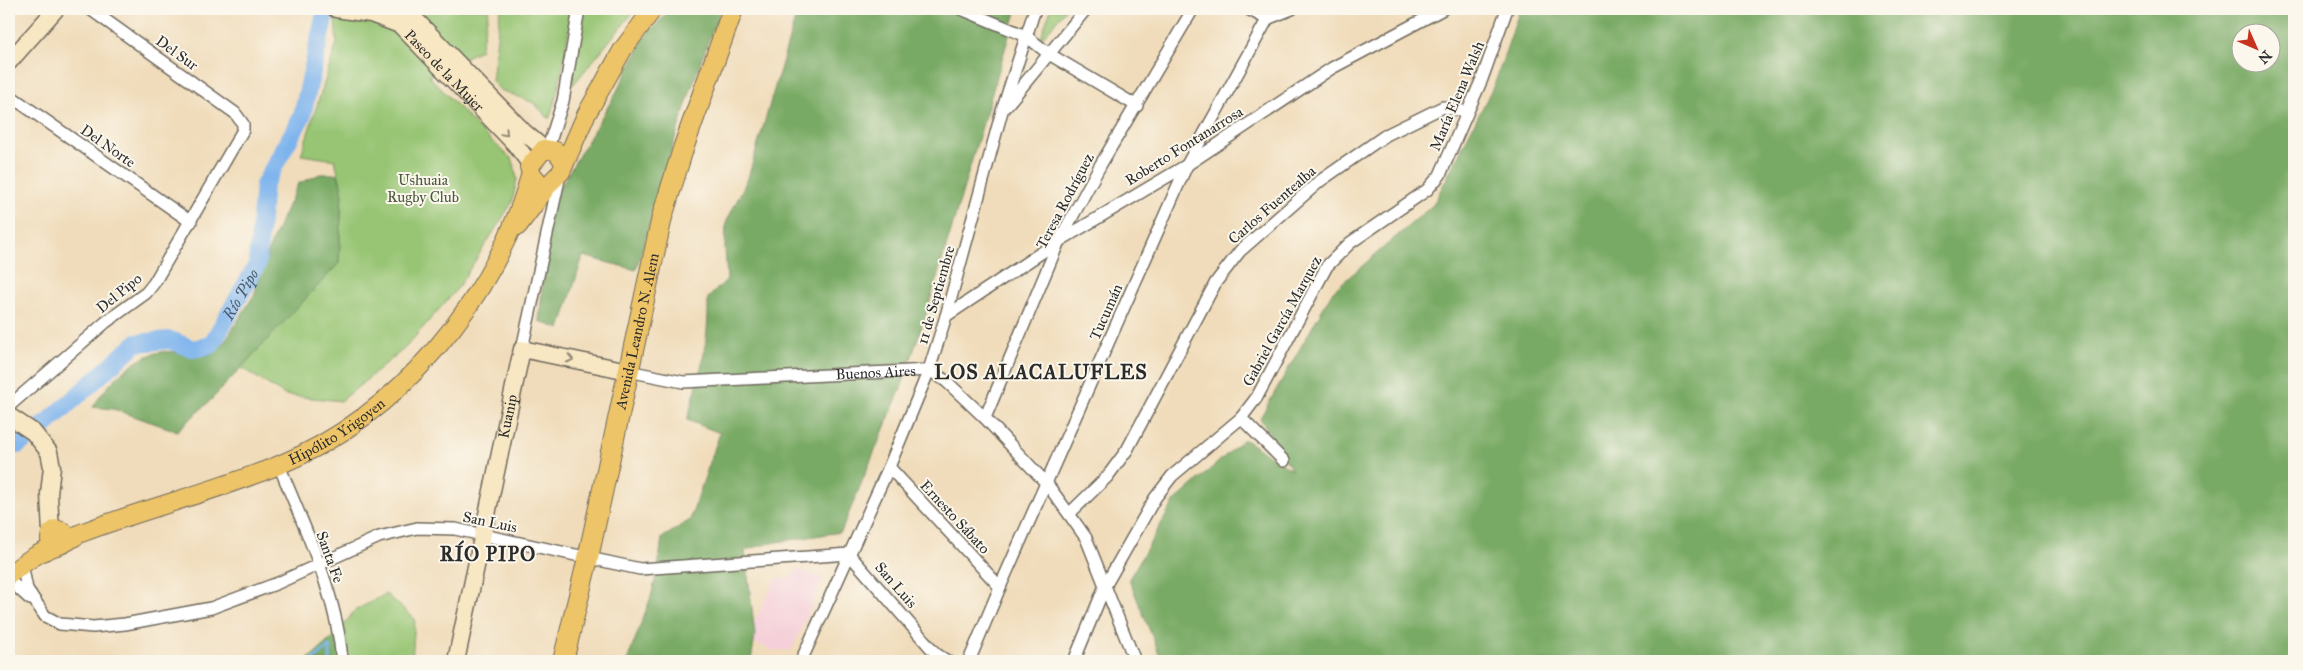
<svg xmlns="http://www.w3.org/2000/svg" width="2303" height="670" font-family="'IM FELL Great Primer',serif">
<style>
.built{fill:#f5cfd9}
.green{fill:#97c573;stroke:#61784f}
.forest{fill:#79aa65;stroke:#526a48;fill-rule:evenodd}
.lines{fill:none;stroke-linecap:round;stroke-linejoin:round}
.stream{stroke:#7eb4ed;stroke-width:3}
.river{stroke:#7eb4ed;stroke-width:18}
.street-casing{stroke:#70695d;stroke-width:14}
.secondary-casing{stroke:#70695d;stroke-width:19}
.primary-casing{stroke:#70695d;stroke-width:20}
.highway-casing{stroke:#70695d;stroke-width:22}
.street{stroke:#fff;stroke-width:11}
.secondary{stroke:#f8e7c3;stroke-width:16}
.primary{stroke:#eec469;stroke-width:18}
.highway{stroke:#eec469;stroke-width:20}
.oneway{stroke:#928977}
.labels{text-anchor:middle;stroke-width:4;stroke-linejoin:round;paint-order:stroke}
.street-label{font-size:15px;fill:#2b2b2b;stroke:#fbf7ec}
.park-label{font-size:15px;fill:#4b5941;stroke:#fbf7ec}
.water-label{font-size:16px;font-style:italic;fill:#485b6f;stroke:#fbf7ec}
.district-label{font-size:20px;font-weight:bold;letter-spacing:1px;fill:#2b2b2b;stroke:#fbf7ec}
</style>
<rect width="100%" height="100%" fill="#fbf7ec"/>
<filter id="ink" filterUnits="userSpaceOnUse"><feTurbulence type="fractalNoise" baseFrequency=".02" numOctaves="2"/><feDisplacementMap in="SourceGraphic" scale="10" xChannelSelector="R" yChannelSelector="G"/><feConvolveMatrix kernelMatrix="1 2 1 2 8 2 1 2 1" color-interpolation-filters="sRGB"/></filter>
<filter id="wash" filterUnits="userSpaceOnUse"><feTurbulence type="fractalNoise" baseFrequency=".0096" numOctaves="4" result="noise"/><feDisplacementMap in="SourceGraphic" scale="20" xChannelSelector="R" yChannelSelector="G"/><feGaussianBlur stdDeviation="1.12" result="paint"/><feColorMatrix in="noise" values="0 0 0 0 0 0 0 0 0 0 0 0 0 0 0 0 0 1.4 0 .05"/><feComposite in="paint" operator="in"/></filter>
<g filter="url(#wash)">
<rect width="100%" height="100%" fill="#f0dcba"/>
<path class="built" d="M797 569 823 578 792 650 774 651 746 639 776 578 788 579Z"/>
<path class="green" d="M334 9H489L480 50 429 76 483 133 513 160 517 179 512 203 457 289 405 348 341 401 285 395 240 367 339 263 342 189 335 160 301 155 337 43Z
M503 9H572C566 46 562 83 549 119L534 103 500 90 492 81 500 10Z
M575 9H636L573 85Z
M1051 9H1066L1039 42Z
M386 594 415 619 412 661H342L340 631 354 611Z"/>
<path class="forest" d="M671 9H721C686 94 662 182 636 270L583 256 560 329 539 321 549 224 553 199 616 93 645 36Z
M798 9H1017L927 311 901 388 841 532 770 543 745 550 755 635 751 661H627L651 597 658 568 662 538 690 520 720 433 687 420C700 376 709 345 708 298L727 279 725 247 726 223 748 178Z
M1520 9H2294V661H1162L1129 579 1174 502 1244 439 1292 470 1260 418 1333 291 1433 205 1495 83ZM2240 32H2270V62H2240Z
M320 174H338L342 189 339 263 211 400 177 431 113 409 93 407C107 384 133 357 161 352 171 350 196 356 211 355L225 341 254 295 272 241 298 184Z
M340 631 342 661H306Z"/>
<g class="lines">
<path class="stream" d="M312 661 328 647
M330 661V647"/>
<path class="river" id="s1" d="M9 444 18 445 46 424 136 343 170 340 193 349 211 345 257 265 264 185 302 116 326 9"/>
</g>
</g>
<g filter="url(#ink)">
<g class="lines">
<g class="street-casing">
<g id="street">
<path d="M961 9 1026 36 1049 54 1137 106"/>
<path d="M1248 9 1267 19 1292 9"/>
<path d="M9 95 191 222"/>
<path d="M1006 106 1086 9"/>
<path d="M548 148 563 101 579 9"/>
<path d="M946 316 1059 241 1187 165 1332 68 1443 9"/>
<path d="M522 349 560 175"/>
<path id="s2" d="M628 371 683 382 929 370 946 381 985 418 1047 484 1069 514 1086 538 1135 661"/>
<path d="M9 406 106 322 146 293 154 283 243 130V124L235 113 90 9"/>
<path d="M985 418 1059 241 1101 164 1193 9"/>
<path d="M1241 418 1284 461"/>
<path d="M279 465C304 528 337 593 342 661"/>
<path d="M889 467 1000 587"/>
<path d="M1069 514 1107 477 1127 450 1216 282 1240 251 1320 181 1386 135 1443 107 1467 112"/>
<path d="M22 564 27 589 45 616 60 624 93 627 125 624 211 608 278 583 379 537 417 528 455 529 640 569 849 554 936 654 947 661"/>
<path d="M9 580 30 599"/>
<path d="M801 661 889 467 929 370 946 316 1002 111 1035 9"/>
<path d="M969 661 1000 587 1187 165 1273 9"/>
<path d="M1074 661 1105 586 1155 498 1172 476 1241 418 1257 397 1327 266 1350 243 1427 190 1440 175 1482 79 1507 9"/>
</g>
</g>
<g class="secondary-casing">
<g id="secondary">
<path id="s3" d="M336 9 371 14 400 25 515 144 528 161 529 167"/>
<path d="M401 9 415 19 524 132 544 149"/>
<path d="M9 62 56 9"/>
<path d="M9 416 33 432 49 452 52 467 49 494 51 533"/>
<path id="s4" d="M456 661 522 349 628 371"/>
</g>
</g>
<g class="primary-casing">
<g id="primary">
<path d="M537 180 531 173 529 167 544 149 556 151 564 162"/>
<path d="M518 226 550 183 561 172 586 115 623 49 653 9"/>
<path d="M56 545 50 539 51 533 56 529 64 532 66 540"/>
<path id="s5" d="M9 575C26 561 40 551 60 545 65 544 75 536 81 533 146 508 214 492 279 465 399 416 496 298 531 173"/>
</g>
</g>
<g class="highway-casing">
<g id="highway">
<path id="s6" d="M563 661 588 558 662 217 684 146 733 9"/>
</g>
</g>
<use href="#street" class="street"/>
<use href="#secondary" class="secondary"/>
<use href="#primary" class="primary"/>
<use href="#highway" class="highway"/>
</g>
<defs><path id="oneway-chevron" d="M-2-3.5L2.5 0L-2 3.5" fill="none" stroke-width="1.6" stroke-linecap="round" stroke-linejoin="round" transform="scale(1.25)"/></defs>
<g class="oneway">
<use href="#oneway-chevron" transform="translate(505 133) rotate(46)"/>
<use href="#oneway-chevron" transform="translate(570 359) rotate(12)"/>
</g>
</g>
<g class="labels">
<g class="street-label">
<text transform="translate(177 53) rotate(36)" y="5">Del Sur</text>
<text dy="5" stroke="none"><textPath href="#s3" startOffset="130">Paseo de la Mujer</textPath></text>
<text transform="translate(1457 96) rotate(-67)" y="5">María Elena Walsh</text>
<text transform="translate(108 146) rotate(35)" y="5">Del Norte</text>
<text transform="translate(1184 146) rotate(-32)" y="5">Roberto Fontanarrosa</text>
<text transform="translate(1065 201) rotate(-62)" y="5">Teresa Rodríguez</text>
<text transform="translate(1272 205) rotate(-41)" y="5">Carlos Fuentealba</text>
<text transform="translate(119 293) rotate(-39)" y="5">Del Pipo</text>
<text transform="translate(936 295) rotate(-74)" y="5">11 de Septiembre</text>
<text transform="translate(1106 312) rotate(-66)" y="5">Tucumán</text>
<text transform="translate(1282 321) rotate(-61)" y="5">Gabriel García Marquez</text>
<text dy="5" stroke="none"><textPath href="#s6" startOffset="338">Avenida Leandro N. Alem</textPath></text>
<text dy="5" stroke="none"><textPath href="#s2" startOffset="249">Buenos Aires</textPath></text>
<text dy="5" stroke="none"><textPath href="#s4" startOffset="250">Kuanip</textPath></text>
<text dy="5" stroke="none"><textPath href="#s5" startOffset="360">Hipólito Yrigoyen</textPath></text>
<text transform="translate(955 517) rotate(47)" y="5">Ernesto Sábato</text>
<text transform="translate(490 522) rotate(12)" y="5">San Luis</text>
<text transform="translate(330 557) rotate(70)" y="5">Santa Fe</text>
<text transform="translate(896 585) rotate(49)" y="5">San Luis</text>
</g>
<g class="park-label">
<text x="423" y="185">Ushuaia<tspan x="423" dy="17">Rugby Club</tspan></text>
</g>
<g class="water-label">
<text dy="6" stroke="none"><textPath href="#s1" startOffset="301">Río Pipo</textPath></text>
</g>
<g class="district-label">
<text x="1041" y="379">LOS ALACALUFLES</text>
<text x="488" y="561">RÍO PIPO</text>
</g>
</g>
<rect width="2303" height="670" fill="none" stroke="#fbf7ec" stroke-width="30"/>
<g transform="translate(2256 48) rotate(135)"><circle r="24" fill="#fbf7ec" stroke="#a8a59f"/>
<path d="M0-4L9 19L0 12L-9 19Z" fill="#c8321e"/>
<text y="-8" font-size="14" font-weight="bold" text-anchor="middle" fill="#2b2b2b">N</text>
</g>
</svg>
